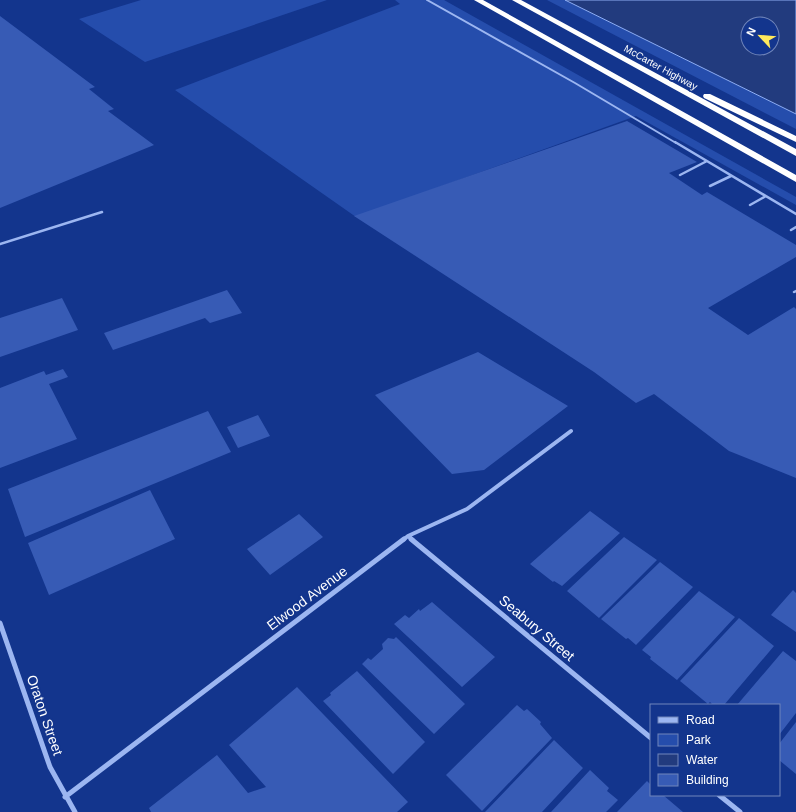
<svg xmlns="http://www.w3.org/2000/svg" width="796" height="812" font-family="Arial,sans-serif">
<style>
.green{fill:#254dac}
.water{fill:#223b7e;stroke:#8eaef4;fill-rule:evenodd}
.building{fill:#375bb5}
.lines{fill:none;stroke-linecap:round;stroke-linejoin:round}
.service-far1{stroke:#9cb6f1;stroke-width:2}
.service{stroke:#9cb6f1;stroke-width:2.5}
.minor-far1{stroke:#9cb6f1;stroke-width:4}
.minor{stroke:#9cb6f1;stroke-width:5}
.motorway{fill:#fff;fill-rule:evenodd}
.labels{text-anchor:middle;stroke-width:3.5;stroke-linejoin:round;paint-order:stroke}
.far-street-label{font-size:10px;fill:#fff;stroke:#13358d}
.near-street-label{font-size:14px;fill:#fff;stroke:#13358d}
</style>
<rect width="100%" height="100%" fill="#13358d"/>
<path class="green" d="M141 0H327L145 62 79 19Z
M395 0H444L796 197V205L636 116 356 217 175 90 400 4Z
M547 0H565L796 114V129Z"/>
<path class="water" d="M565 0H796V114ZM748 24H772V48H748Z"/>
<path class="building" d="M0 16 95 87 89 89 114 109 108 111 154 145 0 208Z
M627 121 697 162 669 173 702 195 707 192 796 245V257L708 308 748 335 794 307 796 309V478L729 451 654 394 636 403 594 372 354 216Z
M227 290 242 313 210 323 205 318 113 350 104 333Z
M62 298 78 330 0 357V318Z
M478 352 568 406 484 470 452 474 375 395Z
M63 369 68 377 49 384 77 439 0 468V388L44 371 46 375Z
M208 411 231 452 25 537 8 489Z
M258 415 270 436 238 448 227 427Z
M150 490 175 539 49 595 28 543Z
M590 511 620 533 562 586 554 581 553 582 530 564Z
M299 514 323 537 270 575 247 549Z
M624 537 657 560 599 618 567 591Z
M660 562 693 587 636 645 628 638 626 639 601 619Z
M793 590 796 593V632L771 615Z
M699 591 735 617 677 680 650 659 651 657 642 650Z
M432 602 495 657 462 687 394 624 405 615 409 618 419 609 420 611Z
M739 618 774 646 724 705H713L710 702 708 704 680 681Z
M396 637 465 704 434 734 362 664 368 658 371 660 383 649 382 644 388 638 394 639Z
M783 651 796 661V713L779 735V705H737Z
M357 671 425 742 393 774 323 701 331 695 330 693Z
M297 687 408 802 397 812H151L149 808 217 755 248 793 266 787 229 745Z
M517 705 524 711 527 709 541 722 540 724 552 738 482 811 446 775Z
M796 722V774L779 760V744Z
M554 740 583 768 542 812H485Z
M590 770 609 788 607 791 618 800 606 812H551Z
M647 781 651 785V795H663L683 812H617Z"/>
<g class="lines">
<path class="service-far1" d="M427 0 575 83 676 143"/>
<path class="service" d="M675 142 796 214
M680 175 707 161
M710 186 731 176
M750 205 766 196
M791 230 796 227
M0 244 102 212
M794 292 796 291"/>
<path class="minor-far1" d="M408 536 413 540
M403 540 408 536 467 509 571 431"/>
<path class="minor" d="M411 539 651 738
M0 623 50 767 75 812
M719 795 740 812
M65 797 404 539"/>
<path class="motorway" d="M474 0H483L796 175V182Z
M512 0H521L796 149V156Z
M704 94H710L796 136V142L704 98 703 96Z"/>
</g>
<g class="labels">
<g class="far-street-label">
<text transform="translate(661 67) rotate(29)" y="4">McCarter Highway</text>
</g>
<g class="near-street-label">
<text transform="translate(307 598) rotate(-37)" y="5">Elwood Avenue</text>
<text transform="translate(537 628) rotate(40)" y="5">Seabury Street</text>
<text transform="translate(45 715) rotate(71)" y="5">Oraton Street</text>
</g>
</g>
<rect x="650" y="704" width="130" height="92" fill="#13358d" stroke="#7186bb"/>
<rect x="658" y="717" width="20" height="6" fill="#9cb6f1" stroke="#7186bb"/>
<text x="686" y="724" font-size="12" fill="#ffffff">Road</text>
<rect x="658" y="734" width="20" height="12" fill="#254dac" stroke="#7186bb"/>
<text x="686" y="744" font-size="12" fill="#ffffff">Park</text>
<rect x="658" y="754" width="20" height="12" fill="#223b7e" stroke="#7186bb"/>
<text x="686" y="764" font-size="12" fill="#ffffff">Water</text>
<rect x="658" y="774" width="20" height="12" fill="#375bb5" stroke="#7186bb"/>
<text x="686" y="784" font-size="12" fill="#ffffff">Building</text>
<g transform="translate(760 36) rotate(296)"><circle r="19" fill="#13358d" stroke="#7186bb"/>
<path d="M0-3L7 15L0 10L-7 15Z" fill="#ffe95c"/>
<text y="-6" font-size="11" font-weight="bold" text-anchor="middle" fill="#ffffff">N</text>
</g>
</svg>
